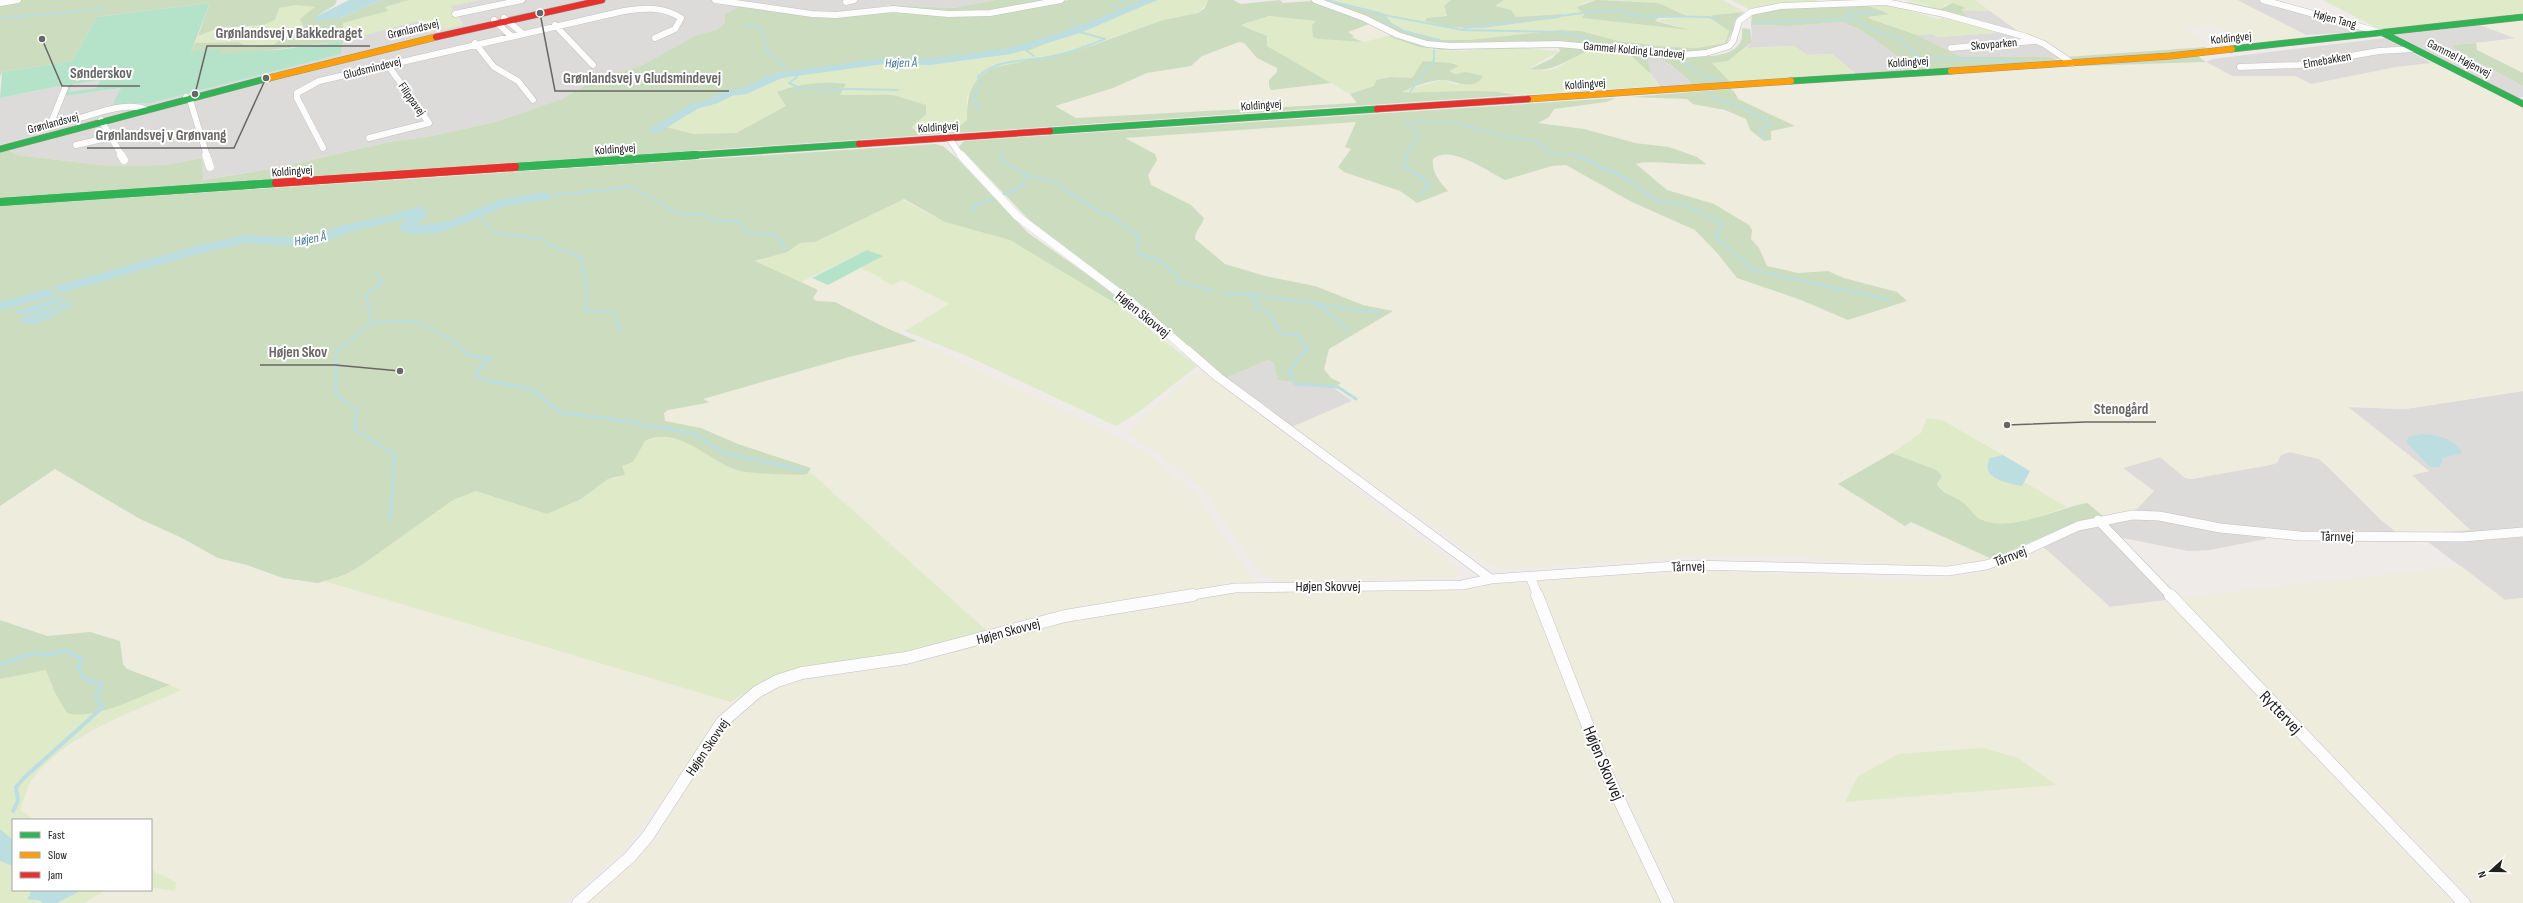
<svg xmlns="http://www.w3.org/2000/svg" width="2523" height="903" font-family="'Sofia Sans Condensed',sans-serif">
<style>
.residential{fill:#dddbda}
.farmland{fill:#eeecdc}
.grass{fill:#dfeac8;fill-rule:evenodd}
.forest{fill:#ccdcbe}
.pitch{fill:#b5e3c9}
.parking{fill:#dedddc}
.water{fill:#bcdee0}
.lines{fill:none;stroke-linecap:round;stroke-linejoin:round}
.stream-far3{stroke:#bcdee0;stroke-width:2}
.stream-far2{stroke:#bcdee0;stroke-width:2.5}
.stream-far1{stroke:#bcdee0;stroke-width:3}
.stream{stroke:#bcdee0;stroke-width:4}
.river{fill:#bcdee0;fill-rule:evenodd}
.street-far3-casing{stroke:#c4c2c1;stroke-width:7}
.street-far2-casing{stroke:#c4c2c1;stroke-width:8}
.street-far1-casing{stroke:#c4c2c1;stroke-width:10}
.street-casing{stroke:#c4c2c1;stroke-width:13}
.fast-far1-casing{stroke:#989680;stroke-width:7}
.fast-casing{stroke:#989680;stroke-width:8}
.slow-casing{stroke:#989680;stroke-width:7}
.jam-far1-casing{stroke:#989680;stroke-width:7}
.jam-casing{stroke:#989680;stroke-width:8}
.street-far3{stroke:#fcfcfc;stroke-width:6}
.street-far2{stroke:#fcfcfc;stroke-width:8}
.street-far1{stroke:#fcfcfc;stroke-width:9}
.street{stroke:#fcfcfc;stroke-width:12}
.fast-far1{stroke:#30b455;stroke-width:6}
.fast{stroke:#30b455;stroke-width:8}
.slow{stroke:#ff9f0a;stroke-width:6}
.jam-far1{stroke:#e5322d;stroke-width:6}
.jam{stroke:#e5322d;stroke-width:8}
.labels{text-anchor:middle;stroke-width:4;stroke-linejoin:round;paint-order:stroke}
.far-street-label{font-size:12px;fill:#202020;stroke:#fff}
.far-water-label{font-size:13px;font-style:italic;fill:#447896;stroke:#fff}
.street-label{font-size:14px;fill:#202020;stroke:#fff}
.near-street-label{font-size:17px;fill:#202020;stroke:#fff}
.leader{fill:none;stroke:#686766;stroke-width:1.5}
.callout-dot{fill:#686766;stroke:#fff;stroke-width:1.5}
.callout-label{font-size:15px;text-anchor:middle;font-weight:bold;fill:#686766;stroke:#fff;stroke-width:4;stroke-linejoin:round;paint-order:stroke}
</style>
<rect width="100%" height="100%" fill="#eeebe8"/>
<path class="residential" d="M479 0H996L953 8 889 5 850 13 725 23 717 30 697 36 641 66 595 79 564 98 499 121 432 136 389 142 281 167 202 180V158L165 165 109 166 17 155 0 144V98L71 84 65 96 122 88 112 107 129 103H151L341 54 343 41 418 20 428 33 463 24 450 6Z
M2237 0H2259L2373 31 2306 35Z
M1961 10 1990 11 2022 34 2037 40 2061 59 1961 57 1917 35 1932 34 1938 37 2008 32 1973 21Z
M1842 22 1861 30 1918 71 1857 75 1832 54 1807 55 1794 46 1746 48 1752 42 1751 25 1790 26Z
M2480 25 2517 39 2453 45 2457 51 2523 86V97L2518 98 2395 35Z
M2385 38 2432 63 2311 84 2295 76H2232L2206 62 2213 59Z
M1649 57 1659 58 1674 68 1695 86 1662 89 1651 74 1648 61Z
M1268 360 1274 363 1277 380 1334 388 1353 401 1292 427 1226 378Z
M2523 391V598L2505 600 2428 542 2334 541 2264 535 2266 539 2210 550 2188 551 2118 537 2172 593 2167 600 2110 607 2035 540 2067 526 2122 468 2160 457 2185 478 2191 479 2203 477 2290 452 2319 459 2326 465 2390 527 2470 530 2411 475 2429 471 2348 407 2405 409Z"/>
<path class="farmland" d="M1975 0H2237L2311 38 2265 43 2241 37 2215 25 2184 26 2209 45 2066 57 2022 34Z
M2523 20V73L2477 50 2476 43 2516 38 2480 25Z
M1372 23 1394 35 1364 42 1351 37 1347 32Z
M1239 42 1244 43 1257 58 1277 68 1269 83 1276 90 1331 83 1350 94 1357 103 1076 118 1055 106 1113 88 1147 73 1191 66 1202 56Z
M2206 62 2232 76H2295L2311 84 2396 67 2432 63 2523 107V391L2405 409 2348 407 2429 471 2412 475 2470 530 2400 535 2382 521 2326 465 2319 459 2290 452 2281 455 2277 463 2271 465 2191 479 2186 478 2160 457 2123 468 2154 491 2137 509 2104 517 2087 503 2067 507 2024 482 2029 471 1942 420 1927 418 1921 433 1906 444 1838 484 1911 522 1992 559 1952 565 1902 567 1865 562 1781 556 1691 557 1506 569 1485 563 1292 427 1352 401 1334 388 1341 383 1331 378 1324 369 1329 349 1393 311 1363 305 1315 286 1265 276 1225 264 1195 239 1196 232 1203 224 1191 205 1151 185 1148 175 1157 160 1155 154 1124 138 1356 122 1345 147 1351 148 1339 162 1338 167 1344 172 1400 191 1417 203 1448 191 1438 179 1432 165 1433 159 1442 154H1454L1505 180 1552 166 1566 165 1632 202 1695 230 1718 254 1737 278 1801 300 1848 320 1907 301 1897 292 1844 278 1828 271 1798 273 1767 266 1759 248 1751 239 1752 230 1714 204 1667 190 1636 164 1647 162 1689 166 1686 152 1635 143 1584 129 1538 122 1549 117 1551 111 1557 108 1631 97 1687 99 1693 104 1741 116 1746 119 1750 130 1771 138V131L1794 126 1738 99 1734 92 1730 89 2080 66Z
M861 268 883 278 902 280 949 305 900 333 835 302 816 301 812 298 818 290 801 282 812 278 828 285Z
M917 341 1114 436 1151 456 1197 496 1253 582 1097 605 986 630 810 472 811 468 738 444 701 428 665 421 664 413 668 410 707 403H709L703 399 849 357Z
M1204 372 1459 569V573L1452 578 1283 581 1268 578 1259 571 1210 499 1197 485 1160 455 1128 434 1144 416 1192 376Z
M55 469 140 519 180 537 218 558 318 583 324 581 731 702 629 845 565 903H84L105 890H151V887L175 891 176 882 151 870V820H35L20 810 31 782 49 762 87 734 181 690 127 669 123 664 120 641 111 637 99 633 47 636 0 620V506Z
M2046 549 2110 607 2167 600 2453 903H1677L1612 767 1538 581 1710 571 1885 579H1932L1973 575 2006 565Z
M2461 566 2505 600 2523 598V903H2476L2178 598Z
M1513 581 1531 589 1662 903H588L615 880 658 837 721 731 772 689 805 680 905 666 1073 620 1216 595 1270 591 1474 588Z"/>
<path class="grass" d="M409 0H479L451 6 463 25 428 33 418 21 343 41V23L387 11 385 7Z
M1158 0H1208C1200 20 1182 14 1164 20 1097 41 1032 69 967 96V120C956 131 933 136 917 133L912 127 922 118 893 95H839L846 84C825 80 797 84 778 92L786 106 736 133 694 134 665 127 691 109 709 105 786 74 884 63H929L1030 50Z
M1329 0H1451L1444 8 1447 15 1432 18 1450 27 1483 28 1559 18 1561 14 1516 17 1511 10 1495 6 1504 0H1723L1744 12 1714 15 1711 19 1729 31 1725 43 1697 48 1668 47 1618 41 1581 31 1561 30 1469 40H1442L1406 31 1392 24 1383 14ZM1596 0 1658 3 1689 17 1654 20 1682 27 1672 28 1582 18 1585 13 1580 11 1583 3Z
M1731 0H1817L1821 4 1765 6 1749 9Z
M1906 0H1975L1990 11 1961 10 1964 8 1946 4 1940 9Z
M2323 0H2523V13L2381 30Z
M1864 4H1887L1938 19 1947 16 2008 32 1938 37 1932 34 1917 35 1873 20 1868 17 1875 16Z
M296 5 315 7 305 30 282 38 273 45 249 47 238 42 195 43 198 36 219 28H249L279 8Z
M1269 16 1317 21 1319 39 1364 42 1388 36 1432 50 1461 51 1501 47 1560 51 1531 67V69C1561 75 1564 60 1587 51 1596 47 1618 48 1627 52 1639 58 1652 75 1659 86L1516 95 1504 92 1434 94 1401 91 1442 80 1458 85 1466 72 1455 74 1449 71 1459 66 1423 61 1412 78 1390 77 1376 80 1374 86 1350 94 1267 46 1268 38 1255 30 1242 25Z
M1794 46 1807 55 1832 54 1855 74 1730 82 1711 63 1728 61 1746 48Z
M901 199 935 217 1010 240 1037 255 1118 305 1197 366 1136 414 1116 426 967 356 905 331 949 304 902 280 892 285 880 279 882 278 861 268 882 256 867 250 801 282 754 263 800 243 815 242Z
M1927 418 1942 420 2003 455 1990 458 1996 479 2022 486 2024 482 2067 507C2045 514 2002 534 1980 520 1973 515 1968 505 1960 501 1943 490 1937 493 1936 470L1892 453 1921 433Z
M662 436 684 441 731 468 747 472H810L986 630 924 649 885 657 794 669 768 678 731 702 324 581 344 575 359 567 453 500 476 491 547 514 581 499 608 479H615L625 473 622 466C636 462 637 451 645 441Z
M33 670H46L54 691 105 711 170 685 181 690C130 714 66 733 31 781 26 789 24 801 20 810L35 820H13V840L0 829V679Z
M1983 748 2018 758 2056 785 1845 802 1858 776 1899 754Z
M0 861 13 866V890H28L34 901H42V903H0Z
M151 870 176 882 175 891 151 887Z
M82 890H105L84 903H57Z"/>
<path class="forest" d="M0 0H337L335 5 315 17 340 18 382 0H409L385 7 388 11 343 23V41L216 57 191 52 195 43 238 42 249 47 273 45 282 38 305 30 300 19 315 7 296 5 279 8 275 20 263 25 219 28 198 36 210 3 97 17 72 61 2 72 0 77Z
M996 0H1054L1010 9 956 13 892 7 889 5 953 8Z
M1069 0H1158L1030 50 929 63H884L786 74 709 105 691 109 666 127 694 134 736 133 786 106 777 92C797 84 825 80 846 84L840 95H893L926 105V114L912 127 917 133C933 136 956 131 967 120 967 96 970 80 993 68L1085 48 1163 20 1198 13 1205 8 1208 0H1233L1241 4 1280 0 1283 3 1311 1 1372 23 1348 32 1354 36 1351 37 1363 42 1319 39 1313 37 1312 25 1316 21 1269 16 1241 25 1267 36V46L1331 83 1271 90 1269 86V80L1277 72V68L1257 58 1244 43 1239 42 1202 56 1191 66 1147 73 1113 88 1055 106 1076 118 1357 103 1350 94 1374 86 1376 80 1390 77 1412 78 1423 61 1450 63 1459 66 1449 71 1455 74 1466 72 1483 76C1475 92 1454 80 1442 80 1431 80 1411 87 1402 92 1439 94 1481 87 1516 95L0 198V152L9 150 17 155 109 166 165 165 202 158 203 180 281 167 389 142 432 136 499 121 564 98 595 79 641 66 697 35 717 30 725 23V14L741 6 815 17 889 10 944 16 1041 6Z
M1320 0H1329L1384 14 1392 24 1405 31 1442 40H1469L1561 30 1581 31 1618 41 1668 47 1697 48 1725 43 1729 31 1710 18 1713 15 1744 12 1735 20 1733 30 1726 44 1703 52H1671L1549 41 1437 43 1417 40Z
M1451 0H1504L1495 6 1511 10 1516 17 1562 14 1559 18 1483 28 1450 27 1425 21 1427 18 1447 16 1444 6Z
M1596 0 1658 3 1689 17 1658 18 1655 21 1690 30 1582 18 1585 13 1580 11 1577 7Z
M1907 2 1940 9 1953 3 1965 8 1961 10 1973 21 1910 5Z
M1864 4 1889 14 1868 17 1873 20 1917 35 1961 57H2049L2057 60 1918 71 1861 30 1842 22 1790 26 1751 25 1752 14 1769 9Z
M1742 28 1750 29 1752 42 1728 61 1712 63 1730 82 1694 85C1680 73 1668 59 1650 57L1648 61 1651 74 1627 52C1651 53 1726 67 1740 43 1743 39 1742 32 1742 28Z
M1394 35 1415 43 1596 48C1574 54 1555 74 1530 69L1551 59 1560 51 1559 48 1443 50 1419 47 1388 36Z
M2476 43 2477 50 2523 73V86L2457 51 2452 45Z
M2206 47 2199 57 2206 62 2080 66 2066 57Z
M1730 89 1734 91 1738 99 1795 126 1771 131V140L1764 141 1750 130 1746 119 1725 110 1693 104 1687 99 1631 97Z
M1616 98 1606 102 1554 109 1549 117 1538 123 1584 129 1635 143 1669 147 1697 157 1706 164C1691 166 1644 159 1636 164L1667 190 1714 204 1749 225 1752 230 1751 239 1759 248 1767 266 1798 273 1828 271 1844 278 1897 292 1907 301 1848 320 1801 300 1737 278 1718 254 1695 230 1632 202 1566 165 1552 166 1505 180C1487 171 1450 144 1433 159 1431 172 1440 182 1448 191L1417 203 1400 191 1344 172 1338 167 1351 149 1345 147 1356 122 1125 138 1155 154 1157 160 1148 175 1151 185 1191 205 1204 218C1202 226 1195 230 1195 239L1225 264 1265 276 1315 286 1363 305 1393 311 1329 349 1324 369 1331 378 1341 383 1334 388 1277 380 1274 363 1268 360 1226 378 1037 228 959 147 964 141Z
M935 144 943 146 957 158 1028 233 1127 302 1118 305 1010 240 945 222 904 199 815 242 800 243 787 252 755 261 818 290 813 298 816 301 835 302 884 327 917 341 849 357 703 399 709 402 707 403 668 410 664 413 665 421 701 428 738 444 811 468 807 474C798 476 749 473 740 471 710 463 678 424 645 441L633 462 622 466 625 474 624 475 608 479 581 499 547 514 476 491 453 500 359 567 344 575 318 583 283 578 247 565 218 558 180 537 140 519 55 469 0 506V206Z
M1892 453 1936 470 1942 476 1937 484C1942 494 1952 495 1961 501 1969 506 1974 517 1982 520 2010 533 2058 508 2087 503L2104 517 2067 526 1992 559 1911 522 1905 526 1838 484Z
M0 620 47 636 90 632 120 641 123 664 127 669 170 685C141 695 97 721 67 713L54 691 46 670 0 679Z"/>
<path class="pitch" d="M210 3 191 52 222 48 219 54 277 50 343 41 341 54 151 103H129L111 108 121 88 65 96 70 84 0 98 2 72 72 61 97 17Z
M867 250 883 256 828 285 812 278Z"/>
<path class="parking" d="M100 80 97 88 69 92 73 84Z"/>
<path class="water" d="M349 0H382L340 18 316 21 315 17Z
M60 297 70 299 26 315 13 312Z
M70 302 74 304 28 322 83 304 33 325 21 322 19 319Z
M2422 434C2436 435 2456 438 2462 453L2443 458 2440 467H2430L2406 442 2409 437Z
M2003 455 2030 471 2022 486C2008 483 1979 479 1990 458Z
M0 829 13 840V866L0 861Z
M30 890H82L57 903H42V901L27 899 30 895Z"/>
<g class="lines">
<path class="stream-far3" d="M1121 0 1131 8
M1326 0 1379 13 1384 15 1385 20 1404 31 1439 40
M1110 4 1123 12
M1384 15 1463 30 1562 32 1580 36 1593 43 1661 50
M0 18 104 9
M1847 18 1846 14 1849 13H1878
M1072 22 1082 28
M1754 22 1855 19 1875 31 1898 37 1920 58 2020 61
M746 25 762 29 767 51 786 68
M1464 28 1599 11H1620L1637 16 1709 17 1719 21
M1023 48 1034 56
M1677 57 1703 76 1722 82
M789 71 791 72
M799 71 796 78 789 83 800 88 898 90
M1410 92 1434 60V50
M1709 94 1718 100 1740 106 1770 122 1769 126 1759 130 1766 139
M978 108 974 99 981 84 978 77C997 57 1029 62 1055 56 1072 52 1089 45 1105 39L1076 31
M1405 122 1416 129 1418 136 1405 156
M1412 122H1454L1497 135 1535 141 1549 152 1578 156
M1000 150 1001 156"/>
<path class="stream-far2" d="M1001 155 1002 161 1028 176 1053 181 1101 213 1108 214 1138 236 1139 254 1160 260 1179 277 1178 282 1214 291
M1405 155V168L1422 177 1430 185 1419 195
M1576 155 1627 179 1657 201 1685 205 1722 223 1716 236 1753 270 1889 300
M1004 194 1019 188 1028 176
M545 196 632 187 678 213 704 215 713 221H739L745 231 778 236 785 250
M972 212 975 205 993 198
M479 216 495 233 543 239 550 245 582 258 587 295 585 311 614 312 620 331
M376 273 382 283 366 295 372 322 416 321 451 339 464 351
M1225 294H1249L1381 313
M1249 294 1258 305 1256 308 1266 310 1276 323 1277 329 1283 334 1298 335 1301 342 1309 347 1306 351
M1316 305 1324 309 1349 331
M337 351 372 322"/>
<path class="stream-far1" d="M338 350 336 352V394L357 411 354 429 395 455 390 520
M463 350 468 355 489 358 476 373 477 379 530 388 561 413 606 418 692 433 725 453 803 470
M1306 350 1289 371 1295 384 1338 387 1356 399"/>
<path class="stream" d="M0 665 33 653 49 655 66 650 82 660 78 667 84 679 102 684 96 698 103 707 26 776 16 787 18 801 13 811"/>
<path class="river" d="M1143 0H1157L1080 33 1011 54 930 65 884 64 782 78 746 94 731 96 718 103 697 109 658 133H650L648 130 689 105 710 99 724 91 740 89 775 73 884 58 930 59 1011 48 1072 29Z
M545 192 551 196 550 199C536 202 521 202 507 206 472 217 443 242 402 232L399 226 409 218 352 231 322 243 291 246 247 243 202 253 61 293 54 289 56 286 199 245 247 235 291 238 319 235 343 225 392 215 418 206 428 211 422 221 415 225 447 222 499 200Z
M49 289 56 293 54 296 0 310V302Z"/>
<g class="street-far3-casing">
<path id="street-far3" d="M715 0 812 14 836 15 893 9 948 14 990 13 1061 0
M1315 0 1364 18 1398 35 1427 44 1451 46 1558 44 1682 55 1706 53 1729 46 1733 41 1739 21 1751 12 1781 6 1886 2 1944 14 2027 37 2044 44 2072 63
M2263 0 2383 33
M846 2 854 0
M0 3 18 0
M455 14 522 0
M504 18 521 32
M494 20 510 35
M555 25 593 65
M475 43 494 67 518 81 533 100
M1951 48 2034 41
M2240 67 2299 65 2379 51 2414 49
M65 88 51 123C83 123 117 98 148 110
M186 97 190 100 207 156
M101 120 122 156
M369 138 429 123 387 64
M949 138 961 156
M76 145 111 137
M323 148 297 98V93L319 81 624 11C644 8 663 6 681 18L675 29 655 38"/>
</g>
<g class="street-far2-casing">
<path id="street-far2" d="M121 155 124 160
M206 155 210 167
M961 155 1017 216 1135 305 1188 351"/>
</g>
<g class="street-far1-casing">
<path id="street-far1" d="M2098 520 2171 596
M1530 576 1538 596
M1491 579 1689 565 1948 571 1986 565 2013 556 2078 526 2132 515 2159 516 2220 528 2300 536 2463 537 2523 532
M1186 596 1235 588 1462 585 1491 579 1218 377 1187 350"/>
</g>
<g class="street-casing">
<path id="street" d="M1537 595 1605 770 1668 903
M2170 595 2464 903
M578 903 630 857 648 836 722 722 757 692 777 681 802 673 906 658 1065 616 1193 595"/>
</g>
<g class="fast-far1-casing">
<path id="fast-far1" d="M2383 33 2523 104
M2232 49 2523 17
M1791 81 1951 71
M1050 131 1377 109
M0 149 269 78
M681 156 859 144"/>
</g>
<g class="fast-casing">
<path id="fast" d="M515 167 696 155
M0 202 276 183"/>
</g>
<g class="slow-casing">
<path id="slow" d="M1951 71 2170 56 2232 49
M269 78 436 37
M1528 99 1791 81"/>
</g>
<g class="jam-far1-casing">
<path id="jam-far1" d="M436 37 602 0
M1377 109 1528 99
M859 144 1050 131"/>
</g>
<g class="jam-casing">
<path id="jam" d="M276 183 515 167"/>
</g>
<use href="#street-far3" class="street-far3"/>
<use href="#street-far2" class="street-far2"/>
<use href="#street-far1" class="street-far1"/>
<use href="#street" class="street"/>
<use href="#fast-far1" class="fast-far1"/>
<use href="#fast" class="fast"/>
<use href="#slow" class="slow"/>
<use href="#jam-far1" class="jam-far1"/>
<use href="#jam" class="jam"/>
</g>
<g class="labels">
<g class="far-street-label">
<text transform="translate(2335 19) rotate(15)" y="4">Højen Tang</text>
<text transform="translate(413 29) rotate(-13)" y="4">Grønlandsvej</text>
<text transform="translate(2231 38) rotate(-6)" y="4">Koldingvej</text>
<text transform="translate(1994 44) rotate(-5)" y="4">Skovparken</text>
<text transform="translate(1634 50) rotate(5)" y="4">Gammel Kolding Landevej</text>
<text transform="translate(2459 58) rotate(27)" y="4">Gammel Højenvej</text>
<text transform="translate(2327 60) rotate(-10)" y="4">Elmebakken</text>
<text transform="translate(1908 62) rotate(-4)" y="4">Koldingvej</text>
<text transform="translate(372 68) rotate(-14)" y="4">Gludsmindevej</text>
<text transform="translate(1585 84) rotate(-4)" y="4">Koldingvej</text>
<text transform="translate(412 99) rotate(55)" y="4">Filippavej</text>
<text transform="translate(1261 105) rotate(-4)" y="4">Koldingvej</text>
<text transform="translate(53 123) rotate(-15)" y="4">Grønlandsvej</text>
<text transform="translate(938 127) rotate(-4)" y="4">Koldingvej</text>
<text transform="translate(615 149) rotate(-4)" y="4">Koldingvej</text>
<text transform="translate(292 171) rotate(-4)" y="4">Koldingvej</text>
</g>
<g class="far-water-label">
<text transform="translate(901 62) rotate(-1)" y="5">Højen Å</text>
<text transform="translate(310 238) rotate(-10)" y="5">Højen Å</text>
</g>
<g class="street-label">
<text transform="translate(1143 314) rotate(39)" y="5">Højen Skovvej</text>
<text transform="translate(2337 536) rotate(1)" y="5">Tårnvej</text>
<text transform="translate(2010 556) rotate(-21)" y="5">Tårnvej</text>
<text transform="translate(1688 566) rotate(-2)" y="5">Tårnvej</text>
<text x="1328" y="591">Højen Skovvej</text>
<text transform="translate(1008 631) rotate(-15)" y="5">Højen Skovvej</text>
<text transform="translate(707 747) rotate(-56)" y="5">Højen Skovvej</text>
</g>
<g class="near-street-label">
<text transform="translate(2281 712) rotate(46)" y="6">Ryttervej</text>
<text transform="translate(1604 763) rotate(67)" y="6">Højen Skovvej</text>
</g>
</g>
<path class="leader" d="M195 94L207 46H370M42 39L62 86H140M540 13L555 91H729M266 78L234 148H87M400 371L335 365H260M2007 425L2086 422H2156"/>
<g class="callout-dot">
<circle cx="195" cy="94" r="4"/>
<circle cx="42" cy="39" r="4"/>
<circle cx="540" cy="13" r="4"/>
<circle cx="266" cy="78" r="4"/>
<circle cx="400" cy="371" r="4"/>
<circle cx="2007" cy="425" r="4"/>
</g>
<g class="callout-label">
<text x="289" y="38">Grønlandsvej v Bakkedraget</text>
<text x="101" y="78">Sønderskov</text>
<text x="642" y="83">Grønlandsvej v Gludsmindevej</text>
<text x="161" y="140">Grønlandsvej v Grønvang</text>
<text x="298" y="357">Højen Skov</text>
<text x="2121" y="414">Stenogård</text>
</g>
<rect x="12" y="819" width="140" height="72" fill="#ffffff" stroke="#a6a6a6"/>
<rect x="20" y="832" width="20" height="6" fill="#30b455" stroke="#a6a6a6"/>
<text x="48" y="839" font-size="12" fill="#202020">Fast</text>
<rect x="20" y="852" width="20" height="6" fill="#ff9f0a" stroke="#a6a6a6"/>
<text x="48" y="859" font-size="12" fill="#202020">Slow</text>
<rect x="20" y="872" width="20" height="6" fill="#e5322d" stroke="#a6a6a6"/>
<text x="48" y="879" font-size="12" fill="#202020">Jam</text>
<g transform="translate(2491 871) rotate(249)" stroke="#ffffff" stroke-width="3" paint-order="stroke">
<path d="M0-3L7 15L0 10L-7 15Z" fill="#202020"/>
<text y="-6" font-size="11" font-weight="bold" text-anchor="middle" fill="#202020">N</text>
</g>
</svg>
